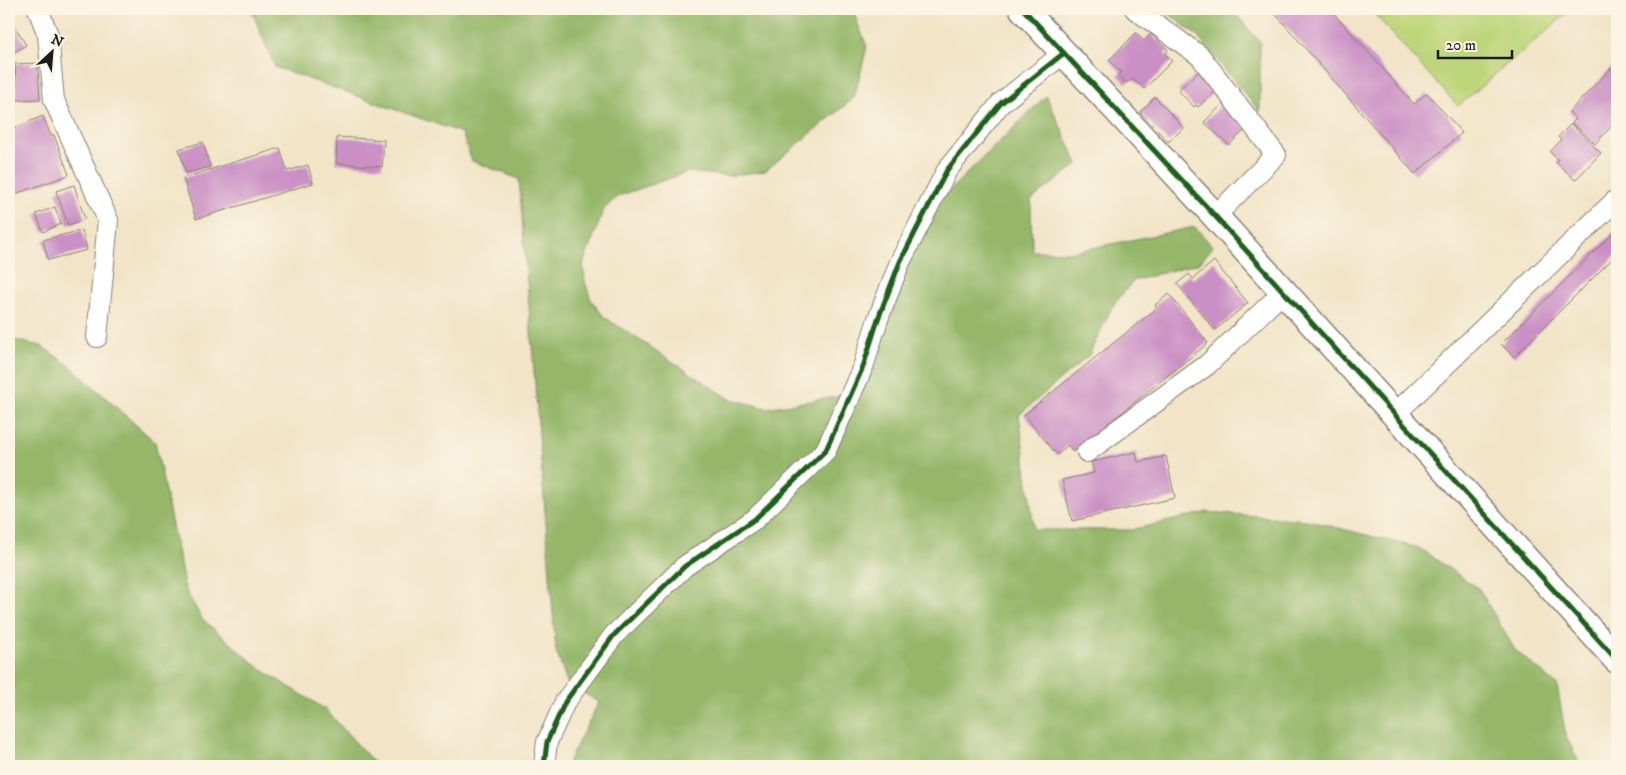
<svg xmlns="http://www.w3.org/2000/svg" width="1626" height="775" font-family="'IM FELL DW Pica',serif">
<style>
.green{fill:#bed67a;stroke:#6d794b}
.forest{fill:#96b76a;stroke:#596a43}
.building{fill:#ca90c5}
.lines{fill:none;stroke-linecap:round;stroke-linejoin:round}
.minor-casing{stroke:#868072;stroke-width:22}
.tertiary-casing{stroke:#868072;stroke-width:29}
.minor{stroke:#fff;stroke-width:20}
.tertiary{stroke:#fff;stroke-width:26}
.cycleway-casing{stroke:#fcf5e5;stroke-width:8}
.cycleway{stroke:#1b5e20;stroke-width:5}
</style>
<rect width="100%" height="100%" fill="#fcf5e5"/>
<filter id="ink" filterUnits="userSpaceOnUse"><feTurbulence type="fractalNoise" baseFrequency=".02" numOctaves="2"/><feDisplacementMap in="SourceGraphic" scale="10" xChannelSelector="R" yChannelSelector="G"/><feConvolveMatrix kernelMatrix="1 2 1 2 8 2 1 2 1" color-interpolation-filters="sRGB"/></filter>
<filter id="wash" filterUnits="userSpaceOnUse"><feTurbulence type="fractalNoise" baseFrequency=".0096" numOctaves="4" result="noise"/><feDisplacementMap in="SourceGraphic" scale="20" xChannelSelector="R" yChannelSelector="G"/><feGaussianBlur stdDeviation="1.12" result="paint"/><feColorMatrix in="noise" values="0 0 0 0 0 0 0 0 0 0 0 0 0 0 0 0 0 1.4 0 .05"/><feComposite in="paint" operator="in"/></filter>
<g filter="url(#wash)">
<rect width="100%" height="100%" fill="#f1e4c7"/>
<path class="green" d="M1370 9H1572L1458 106Z"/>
<path class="forest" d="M251 9H852L867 47 854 98 765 171 727 176 688 172 618 196 604 209 583 264 585 282 591 300 604 317 730 399 766 408 854 394 877 364 913 226 1046 96 1078 164 1031 200 1032 251 1072 252 1195 227 1213 247 1199 263 1133 281 1112 307 1089 355 1019 415 1034 530H1131L1208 512 1306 520 1419 548 1479 589 1515 650 1557 685 1566 737 1581 766H566L599 702 568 684 556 651 519 179 472 161 462 133 275 67Z
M1163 9H1231L1260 42V112L1197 36Z
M9 339 41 346 69 365 155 442 185 589 202 619 262 670 325 709 377 766H9Z"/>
<g id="blocks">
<path class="building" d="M1271 9H1330L1414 104 1427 93 1462 133 1415 174Z
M9 17 26 45 9 56Z
M1136 33 1144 41 1151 34 1168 50 1165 54 1172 61 1144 89 1133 79 1126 83 1118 75 1121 72 1109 60Z
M1617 61V71L1612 66Z
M38 63 40 99 17 100 15 64Z
M14 67 16 100H9V68Z
M1611 68 1617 74V120L1595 144 1572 123 1576 119 1569 112Z
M1202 69 1219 88 1198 107 1196 105 1194 107 1178 90Z
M1155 97 1184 128 1168 142 1140 112Z
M1223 104 1246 129 1229 145 1204 122Z
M43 116 51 136 54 135 69 175 12 195 9 187V130Z
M1571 124 1601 153 1575 180 1556 162 1558 160 1550 152 1561 140 1558 137Z
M337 137 384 140 382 167 336 163Z
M203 142 210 167 186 173 179 149Z
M280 148 287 171 308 165 313 183 196 219 183 178Z
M74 185 85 219 68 225 56 191Z
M55 207 61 224 43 232 36 214Z
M1617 229V254L1514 357 1501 344Z
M82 230 87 250 48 260 43 240Z
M1214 261 1248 303 1215 330 1177 284 1189 274 1193 279Z
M1169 294 1208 343 1073 452 1068 445 1057 455 1024 415 1157 308 1155 305Z
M1617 333V347L1611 344Z
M1136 452 1138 462 1166 456 1175 498 1072 521 1062 480 1094 473 1091 462Z"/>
</g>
</g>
<g filter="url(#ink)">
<use href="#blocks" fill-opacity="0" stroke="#868072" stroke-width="1"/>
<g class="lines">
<g class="minor-casing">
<path id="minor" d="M38 9 48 35 54 100 108 220 97 337
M1135 9 1200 56 1276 155 1215 216
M1395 414 1617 199
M1087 452 1207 365 1283 292
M544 766 547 742 565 702 614 635 685 566 755 519 826 450 863 367 878 319 900 262 947 170 1001 103 1064 53"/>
</g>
<g class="tertiary-casing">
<path id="tertiary" d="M1023 9 1215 216 1617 660"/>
</g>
<use href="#minor" class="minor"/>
<use href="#tertiary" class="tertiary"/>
<g class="cycleway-casing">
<path id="cycleway" d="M1023 9 1215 216 1617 660
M544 766 547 742 565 702 614 635 685 566 755 519 826 450 863 367 878 319 900 262 947 170 1001 103 1064 53"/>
</g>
<use href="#cycleway" class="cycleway"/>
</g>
</g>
<rect width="1626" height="775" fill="none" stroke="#fcf5e5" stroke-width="30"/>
<g transform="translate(52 52) rotate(26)" stroke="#fcf5e5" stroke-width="4" paint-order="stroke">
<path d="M0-4L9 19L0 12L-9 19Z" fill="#1c1c1c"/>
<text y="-8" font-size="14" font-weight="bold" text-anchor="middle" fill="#1c1c1c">N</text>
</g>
<path d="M1438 50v8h74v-8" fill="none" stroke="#1c1c1c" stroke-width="2.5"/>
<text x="1446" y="50" font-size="15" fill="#1c1c1c" stroke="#fcf5e5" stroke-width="4" paint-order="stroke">20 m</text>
</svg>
